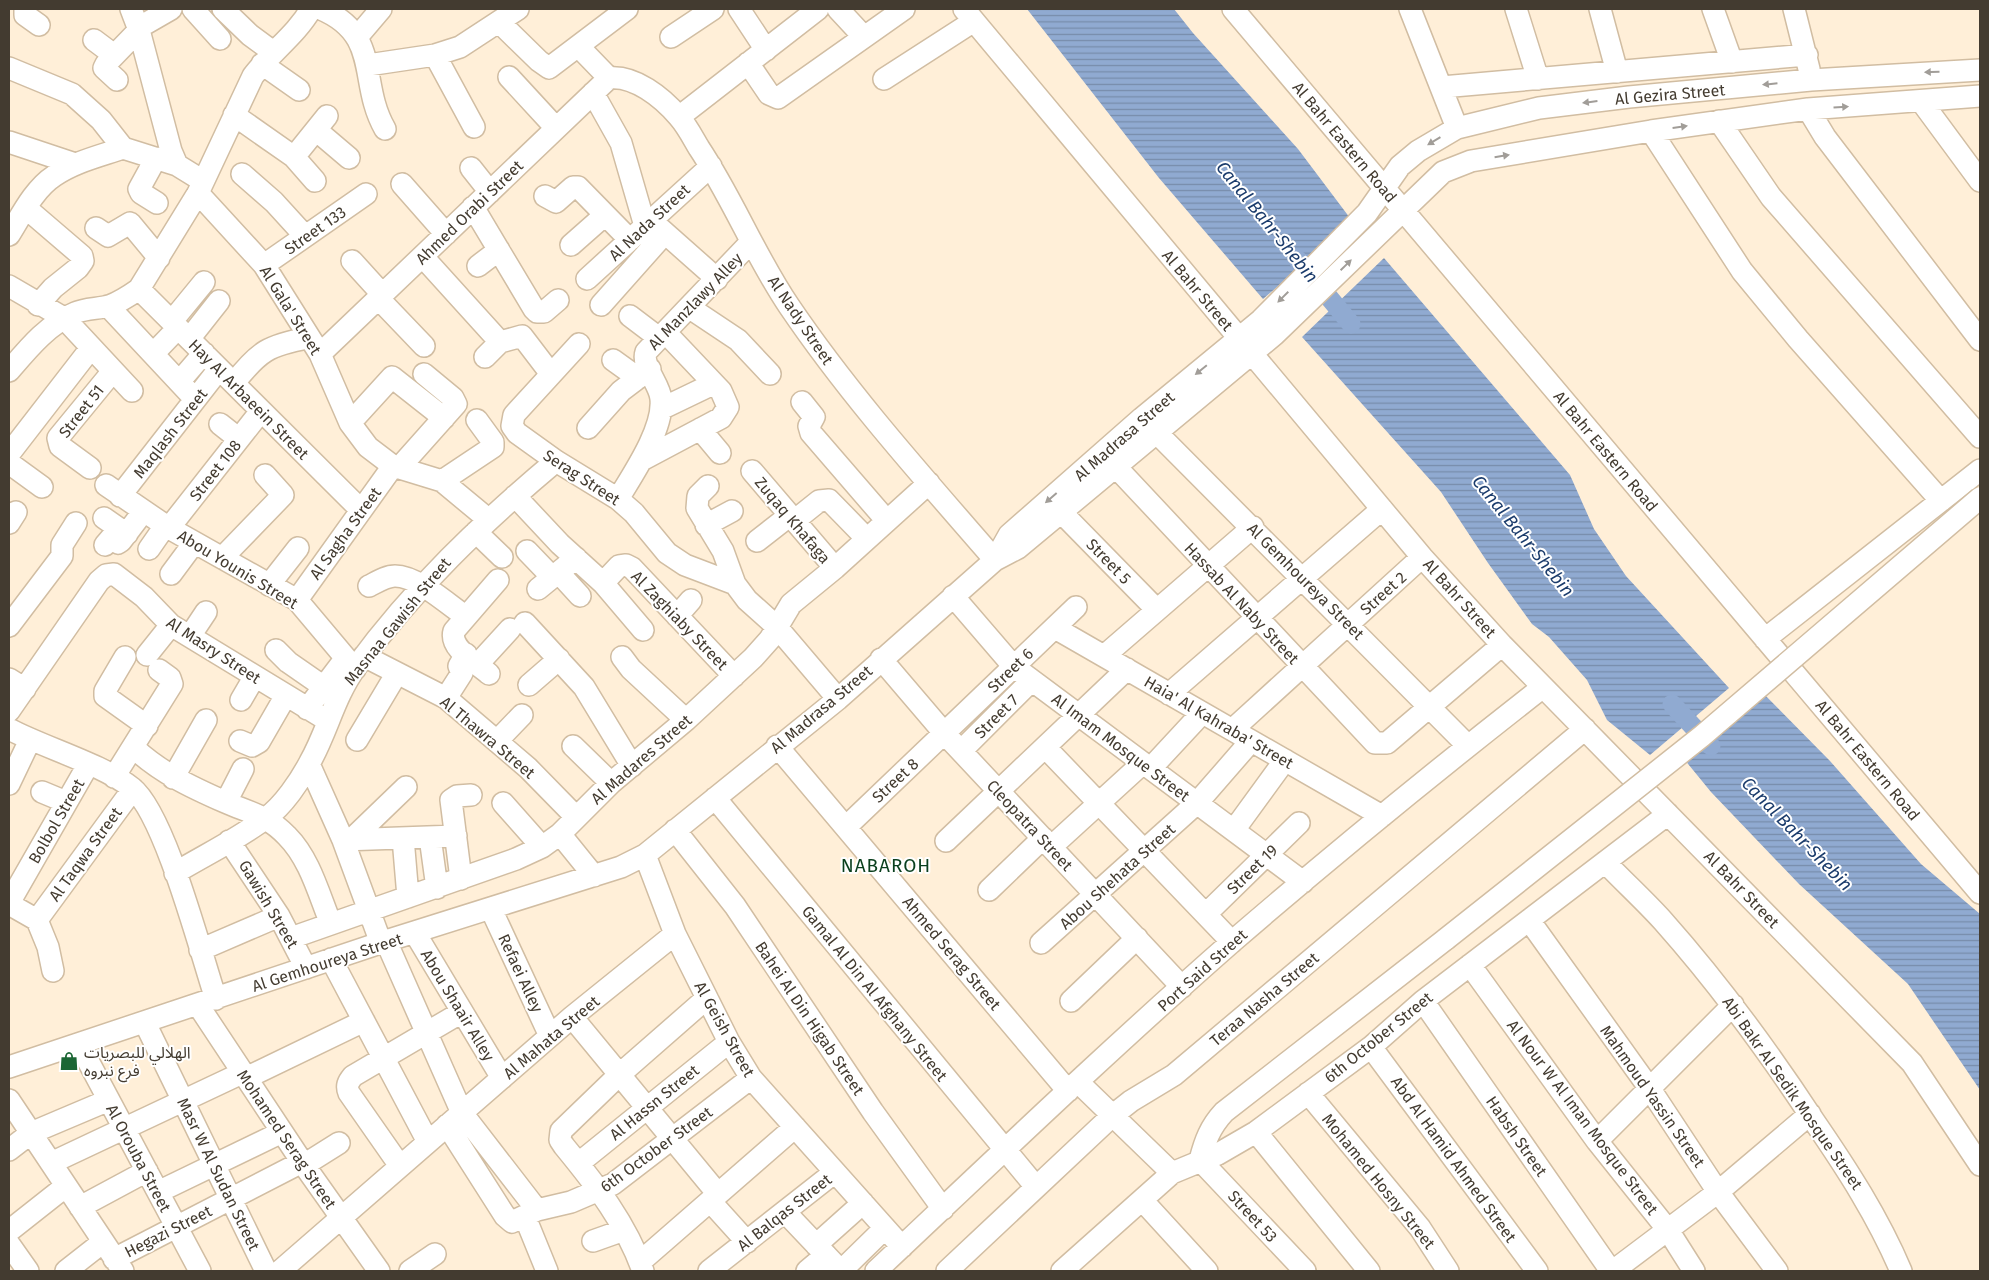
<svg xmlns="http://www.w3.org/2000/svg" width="1989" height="1280" font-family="'Fira Sans','Noto Sans Arabic',sans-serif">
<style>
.water{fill:url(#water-rules)}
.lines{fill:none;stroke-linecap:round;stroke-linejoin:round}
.canal{stroke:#90aad1;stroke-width:19}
.minor-casing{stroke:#d1bda2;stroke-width:24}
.minor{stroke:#fff;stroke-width:21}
.minor-bridge-casing{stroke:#d1bda2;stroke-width:24;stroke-linecap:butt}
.minor-bridge{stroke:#fff;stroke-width:21}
.oneway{fill:#a19d98}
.labels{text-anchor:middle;stroke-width:4;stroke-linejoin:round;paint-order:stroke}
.street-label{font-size:16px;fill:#433b30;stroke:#fff}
.poi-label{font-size:16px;fill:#433b30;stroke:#fff;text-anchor:start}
.water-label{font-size:18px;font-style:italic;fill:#1b3c6c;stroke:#fff}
.quarter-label{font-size:19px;letter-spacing:1px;fill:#0a3f1d;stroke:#fff}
</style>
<defs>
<pattern id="water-rules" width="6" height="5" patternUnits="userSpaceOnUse" patternTransform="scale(1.25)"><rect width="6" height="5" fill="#90aad1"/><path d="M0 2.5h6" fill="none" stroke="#778caa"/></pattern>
</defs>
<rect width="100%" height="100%" fill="#ffefd8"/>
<path class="water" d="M1027 9H1174L1193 33 1298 149 1353 222 1263 299 1159 178Z
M1384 258 1570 475 1594 529 1626 576 1729 688 1650 755 1607 720 1587 680 1549 637 1532 624 1488 563 1441 492 1302 337Z
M1753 683 1830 761 1921 864 1980 914V1090L1908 984 1799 884 1711 792 1675 748Z"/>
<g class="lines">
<path class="canal" d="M1298 260 1351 324
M1672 704 1711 746"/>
<g class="minor-casing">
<path id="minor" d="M25 9V15L39 25
M131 9 139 30 171 151 177 165
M193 9 220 39
M223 9 250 35 273 52
M321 9C382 35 358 82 385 129
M739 9 766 50
M838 9 864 37
M964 9 1422 557 1502 645 1912 1063 1980 1165
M1233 9 1980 893
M1410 9 1457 128
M1516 9 1538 79
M1600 9 1617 72
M1713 9 1732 62
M1794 9 1809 69
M499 22 539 61 549 68 627 9
M138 28 171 9
M358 36 381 9
M671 37 713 9
M94 40 114 55
M578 46 609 78
M435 55 474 127
M748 63 769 94 778 98 904 9
M262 64 299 90
M368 65 435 55 460 47 518 9
M9 68 72 94 101 120 123 148 177 165 203 181
M509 77 556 128
M884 79 974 21
M117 80 104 68 106 64 139 30
M1442 87 1807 55
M593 93 621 143 645 226
M1921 101 1980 181
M1808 109 1825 137 1980 340
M234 115 294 157 315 181
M679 117 818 9
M1719 121 1771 197 1980 437
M316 130 349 158
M1651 131 1742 271 1798 339 1941 501
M9 142 75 164
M294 157 327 116
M156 158 139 189 141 193 157 203
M471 168 490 192
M242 174 274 202 305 236
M402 184 446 234
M198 193 264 265 320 354 350 423 368 447 393 466 442 481 489 520
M545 196 556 202 573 187H578L630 240
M473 207 534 309 537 312H544L558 300
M26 208 82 256 83 261 78 268 53 288 38 305
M655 224 717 279
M96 228 108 236 130 223 159 258
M9 235C21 216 34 189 54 176 74 162 100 156 123 148
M571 245 605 215
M423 257 500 342 522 336 551 374
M352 261 382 294
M264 265 366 194
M478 266 499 250
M587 279 711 166
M9 286 64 318 132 391
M139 289 360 509
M378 298 424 346
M601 305 665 233
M108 306 195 399
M690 308 738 340 770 374
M630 316 659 338
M172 321 204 282
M189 339 219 301
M579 344 514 415 512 426 517 433 556 461 618 499 634 513 667 553 685 565 735 584 747 600 776 626 838 699
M153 354 178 328
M320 354 609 78C634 75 662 97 679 117 687 126 693 138 699 148 733 199 755 256 789 306 850 396 924 478 995 560
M485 357 500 342
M613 360 638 378
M9 371C27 350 48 324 75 313 85 308 98 309 109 306 120 302 129 296 139 289L198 193 253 76C271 52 296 35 311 9
M179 382 204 353
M234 383C259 351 269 345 308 338
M802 402 814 417 809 426 811 433 887 521
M661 409 713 384
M350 423 392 377 444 418
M1147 423 1468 746
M220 424 239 439
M588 428 621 391 650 369
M700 429 720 453
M9 454 91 348
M642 460 721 418 728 407 721 391 666 333
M9 463 42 487
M1116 467 1375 743H1387L1502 645
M90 468 60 446 58 438 113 371
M399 468 456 404 453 398 424 374
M752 471 835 568
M442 481 493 447V442L477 420
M106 485 169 528 297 600 355 669
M708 486 698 496 697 508 723 551 735 584
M120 496 219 369
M515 496 560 544 603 583 643 630
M618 499C633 474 664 429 661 399 660 384 641 366 646 352L751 242
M1061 512 1157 610
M104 518 127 534
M794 521 819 501 829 500 867 539
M9 523 16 512
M706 525 732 511
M169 528 261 411
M476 532 502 557
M757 541 789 516
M105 545 111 538 118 543 121 541 143 512
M149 549 165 526
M527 551 552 577
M222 558 283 495 265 475
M995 560 1009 535 1142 418 1261 320 1367 213 1400 166 1418 151 1457 128 1539 108 1629 97 1811 80 1980 70
M558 572 580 596
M171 574 194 543
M603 583 619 566 626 565 632 568 734 676
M269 585 298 548
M369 586C377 582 386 576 395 576 417 576 448 604 466 617
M538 589 576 558
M953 596 1014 667 1303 882
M297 600 393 466
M677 616 691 600
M525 623 584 687 632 766
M9 626 62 556V545L76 523
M1055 628 1382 816
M190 636 206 612
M1765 639 1980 470
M276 650 288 662 324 687
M147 655 171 625
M364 656 446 698 528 768 576 817
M1104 656 1253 527
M125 657 105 691V696L147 726
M622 657 631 669 686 720
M881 659 945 734 1182 987
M478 664 510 629
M489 674C477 663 449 649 454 631L498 580
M9 679 25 689
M529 685 559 659
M1169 694 1382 509
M446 698 462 673 459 666 466 654
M241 700 255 676
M307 709 345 659
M9 711 99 581 106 575 114 574 144 597 171 625 327 720
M9 729C45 748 102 764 132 788 165 814 201 954 216 999
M1232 730 1422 557
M357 740 397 673
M240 741 252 746 259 742 285 697
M497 741 522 715
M573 746 611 783
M777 746 1068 1091
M1045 747 1232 942
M134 748C161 773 191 787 225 802 250 813 267 815 287 836 310 859 319 895 331 924
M961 751 1031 681
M309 764 343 840 381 943
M1151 768 1202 713
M114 777 172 684 170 678 159 670
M173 778 206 720
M9 784 30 740
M42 792 66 802
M715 798 1036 1187
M226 802 243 769
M503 803 542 847
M846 827 1076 607
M675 830 735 906 873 1112 943 1209
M1234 830 1285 760
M560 834 594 876
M430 837 437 888
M403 838 408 897
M343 840 456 836
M351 840 406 787
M229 841 279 916 306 968
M946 841 1127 669
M1051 847 1143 763
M645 855 675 934 729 1042 751 1078 902 1247
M1605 862C1624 882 1645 901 1663 921 1719 984 1768 1051 1814 1121 1847 1169 1878 1217 1901 1271
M175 873C205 855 238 839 266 818 283 806 300 781 310 762 328 730 334 697 356 667 413 589 482 523 556 461
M461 879 451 800 457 796 471 795
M989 890 1043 838
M9 903 88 765
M9 904 37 920 48 947 53 971
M491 909 550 1036
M1206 914 1299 823
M37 920 133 789
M1529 920 1650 1089 1718 1192 1777 1271
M415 933 502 1078
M291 938 516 859 542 847 560 834 611 783 686 720 753 658 770 639 791 604 835 568 929 483
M386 941 462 1113 537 1210
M1041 943 1197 803 1251 741
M200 950 279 916
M331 959 428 1142
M1470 965 1597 1141 1668 1230 1694 1271
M1071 1001 1137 938
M1423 1001 1611 1271
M198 1005 304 1165 379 1271
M572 1017 718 1194
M145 1023 266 1271
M79 1044 200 1271
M1371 1047 1537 1271
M9 1067 386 941 621 867 645 855 838 699 995 560 1018 548 1274 335 1443 172 1471 161 1651 131 1808 109 1980 96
M246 1078 364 1021
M1078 1082 1172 1173
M1308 1093 1420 1228 1448 1271
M9 1100 123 1271
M447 1125 505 1216 512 1222 537 1210 571 1202 613 1184 751 1078
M1256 1132 1369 1271
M1597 1141 1733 1005
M9 1150 31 1133 109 1100
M51 1163 242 1073
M579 1163 729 1042
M304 1165 339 1143
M400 1166 349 1093C346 1086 348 1082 353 1076L462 1012
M158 1192 282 1132
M1142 1200 1207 1271
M710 1201 747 1242
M80 1207 147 1171
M785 1212 841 1271
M525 1217 547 1271
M9 1231 66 1186
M593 1241 624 1230
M9 1244 28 1271
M816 1245 863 1203
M114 1259 302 1162
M640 1262 795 1127
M66 1271 103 1242
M280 1271 572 1017 675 934
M410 1271 435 1254
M643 1271C626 1223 596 1185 564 1146L560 1140 561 1131 619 1075 707 998
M709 1271 835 1172
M807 1271 826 1255
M841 1271 885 1228
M876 1271C994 1160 1111 1048 1233 941 1334 854 1438 769 1543 687
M947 1271 1112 1116 1131 1101 1174 1075 1585 729
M1062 1271 1172 1173 1218 1154 1256 1132 1371 1047 1423 1001 1668 814
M1305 1271 1200 1160C1205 1141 1210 1127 1224 1112L1446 939
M1613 1271 1718 1192 1810 1114"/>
</g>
<use href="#minor" class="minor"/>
<g class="minor-bridge-casing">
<path id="minor-bridge" d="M1446 939 1702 736 1980 498"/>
</g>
<use href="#minor-bridge" class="minor-bridge"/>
</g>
<defs><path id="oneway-solid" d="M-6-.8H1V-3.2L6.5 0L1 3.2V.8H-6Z" transform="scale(1.25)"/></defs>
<g class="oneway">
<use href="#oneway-solid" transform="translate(1932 72) rotate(178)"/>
<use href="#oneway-solid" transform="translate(1770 84) rotate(174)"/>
<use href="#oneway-solid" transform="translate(1590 102) rotate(173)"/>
<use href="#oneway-solid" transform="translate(1841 107) rotate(-4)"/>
<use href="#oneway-solid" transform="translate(1680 127) rotate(-8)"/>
<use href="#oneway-solid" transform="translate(1434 141) rotate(149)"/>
<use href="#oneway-solid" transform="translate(1502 156) rotate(-9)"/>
<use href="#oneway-solid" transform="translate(1346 265) rotate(-44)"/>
<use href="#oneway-solid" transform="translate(1283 297) rotate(135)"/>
<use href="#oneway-solid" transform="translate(1201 370) rotate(141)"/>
<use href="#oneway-solid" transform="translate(1051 498) rotate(139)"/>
</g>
<defs>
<g id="shop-bare" transform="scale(1.5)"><path d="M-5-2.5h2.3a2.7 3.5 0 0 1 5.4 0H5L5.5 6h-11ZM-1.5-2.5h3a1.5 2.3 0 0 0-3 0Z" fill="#1b6634" stroke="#fff" stroke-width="2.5" paint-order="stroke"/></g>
</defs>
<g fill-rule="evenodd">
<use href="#shop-bare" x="69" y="1061"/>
</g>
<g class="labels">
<g class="street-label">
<text transform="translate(1670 94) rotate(-5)" y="6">Al Gezira Street</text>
<text transform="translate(1345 142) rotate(50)" y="6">Al Bahr Eastern Road</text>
<text transform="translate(469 212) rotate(-44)" y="6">Ahmed Orabi Street</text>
<text transform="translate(649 222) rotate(-43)" y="6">Al Nada Street</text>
<text transform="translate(315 230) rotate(-35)" y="6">Street 133</text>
<text transform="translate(1198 290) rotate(50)" y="6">Al Bahr Street</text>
<text transform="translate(695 301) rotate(-46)" y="6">Al Manzlawy Alley</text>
<text transform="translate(291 310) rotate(58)" y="6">Al Gala' Street</text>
<text transform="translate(801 320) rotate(56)" y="6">Al Nady Street</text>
<text transform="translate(249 399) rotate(45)" y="6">Hay Al Arbaeein Street</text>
<text transform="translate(81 411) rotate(-52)" y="6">Street 51</text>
<text transform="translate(170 433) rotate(-52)" y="6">Maqlash Street</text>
<text transform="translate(1124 436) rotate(-41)" y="6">Al Madrasa Street</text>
<text transform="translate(1606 451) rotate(50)" y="6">Al Bahr Eastern Road</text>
<text transform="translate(215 470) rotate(-52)" y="6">Street 108</text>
<text transform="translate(582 477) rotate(33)" y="6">Serag Street</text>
<text transform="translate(793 520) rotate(50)" y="6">Zuqaq Khafaga</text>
<text transform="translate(345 533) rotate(-54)" y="6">Al Sagha Street</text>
<text transform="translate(1109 561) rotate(46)" y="6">Street 5</text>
<text transform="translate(238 569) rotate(31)" y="6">Abou Younis Street</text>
<text transform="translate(1306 581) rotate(45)" y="6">Al Gemhoureya Street</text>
<text transform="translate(1383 593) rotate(-42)" y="6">Street 2</text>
<text transform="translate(1460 598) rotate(48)" y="6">Al Bahr Street</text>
<text transform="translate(1242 603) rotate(47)" y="6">Hassab Al Naby Street</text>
<text transform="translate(680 620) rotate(46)" y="6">Al Zaghiaby Street</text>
<text transform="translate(397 621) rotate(-51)" y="6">Masnaa Gawish Street</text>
<text transform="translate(214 650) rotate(33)" y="6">Al Masry Street</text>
<text transform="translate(1010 670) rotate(-44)" y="6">Street 6</text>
<text transform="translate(821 709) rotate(-40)" y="6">Al Madrasa Street</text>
<text transform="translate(996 716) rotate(-45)" y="6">Street 7</text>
<text transform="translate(1219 722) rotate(30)" y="6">Haia' Al Kahraba' Street</text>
<text transform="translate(488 737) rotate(40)" y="6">Al Thawra Street</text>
<text transform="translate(1121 747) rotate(37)" y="6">Al Imam Mosque Street</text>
<text transform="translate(641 759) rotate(-41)" y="6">Al Madares Street</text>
<text transform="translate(1868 760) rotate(50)" y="6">Al Bahr Eastern Road</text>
<text transform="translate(895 780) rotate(-43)" y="6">Street 8</text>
<text transform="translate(56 821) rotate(-60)" y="6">Bolbol Street</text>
<text transform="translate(1030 825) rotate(47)" y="6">Cleopatra Street</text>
<text transform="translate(85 854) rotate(-54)" y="6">Al Taqwa Street</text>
<text transform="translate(1252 869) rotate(-44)" y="6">Street 19</text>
<text transform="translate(1117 876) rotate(-42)" y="6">Abou Shehata Street</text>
<text transform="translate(1742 889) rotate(46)" y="6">Al Bahr Street</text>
<text transform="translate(269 904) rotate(59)" y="6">Gawish Street</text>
<text transform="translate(952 953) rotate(50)" y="6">Ahmed Serag Street</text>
<text transform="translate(327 962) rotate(-18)" y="6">Al Gemhoureya Street</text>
<text transform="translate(1202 970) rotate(-42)" y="6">Port Said Street</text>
<text transform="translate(521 973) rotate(65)" y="6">Refaei Alley</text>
<text transform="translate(875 993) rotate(51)" y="6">Gamal Al Din Al Afghany Street</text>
<text transform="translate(1264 999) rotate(-40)" y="6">Teraa Nasha Street</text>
<text transform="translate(458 1005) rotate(59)" y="6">Abou Shaair Alley</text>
<text transform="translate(810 1018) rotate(56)" y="6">Bahei Al Din Higab Street</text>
<text transform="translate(725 1029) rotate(61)" y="6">Al Geish Street</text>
<text transform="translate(551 1037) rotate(-40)" y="6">Al Mahata Street</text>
<text transform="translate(1378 1037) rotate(-39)" y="6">6th October Street</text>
<text transform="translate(1793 1093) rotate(55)" y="6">Abi Bakr Al Sedik Mosque Street</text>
<text transform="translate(1653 1096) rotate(55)" y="6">Mahmoud Yassin Street</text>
<text transform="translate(654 1102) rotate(-39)" y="6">Al Hassn Street</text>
<text transform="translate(1583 1117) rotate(53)" y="6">Al Nour W Al Iman Mosque Street</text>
<text transform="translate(1517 1136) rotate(55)" y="6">Habsh Street</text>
<text transform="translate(287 1139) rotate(56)" y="6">Mohamed Serag Street</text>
<text transform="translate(656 1149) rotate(-36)" y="6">6th October Street</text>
<text transform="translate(139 1158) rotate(62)" y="6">Al Orouba Street</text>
<text transform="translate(1454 1159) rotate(54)" y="6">Abd Al Hamid Ahmed Street</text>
<text transform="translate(219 1174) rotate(64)" y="6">Masr W Al Sudan Street</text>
<text transform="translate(1379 1181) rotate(51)" y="6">Mohamed Hosny Street</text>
<text transform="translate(784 1212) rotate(-38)" y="6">Al Balqas Street</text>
<text transform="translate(1253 1216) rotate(47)" y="6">Street 53</text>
<text transform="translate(168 1231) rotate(-27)" y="6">Hegazi Street</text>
</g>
<g class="poi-label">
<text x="84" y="1058">الهلالي للبصريات<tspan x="84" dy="18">فرع نبروه</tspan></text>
</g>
<g class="water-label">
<text transform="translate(1267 222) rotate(51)" y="6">Canal Bahr-Shebin</text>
<text transform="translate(1523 536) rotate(51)" y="6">Canal Bahr-Shebin</text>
<text transform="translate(1797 834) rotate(46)" y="6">Canal Bahr-Shebin</text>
</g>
<g class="quarter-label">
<text x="886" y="872">NABAROH</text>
</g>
</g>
<rect width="1989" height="1280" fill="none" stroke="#433b30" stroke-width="20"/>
</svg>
